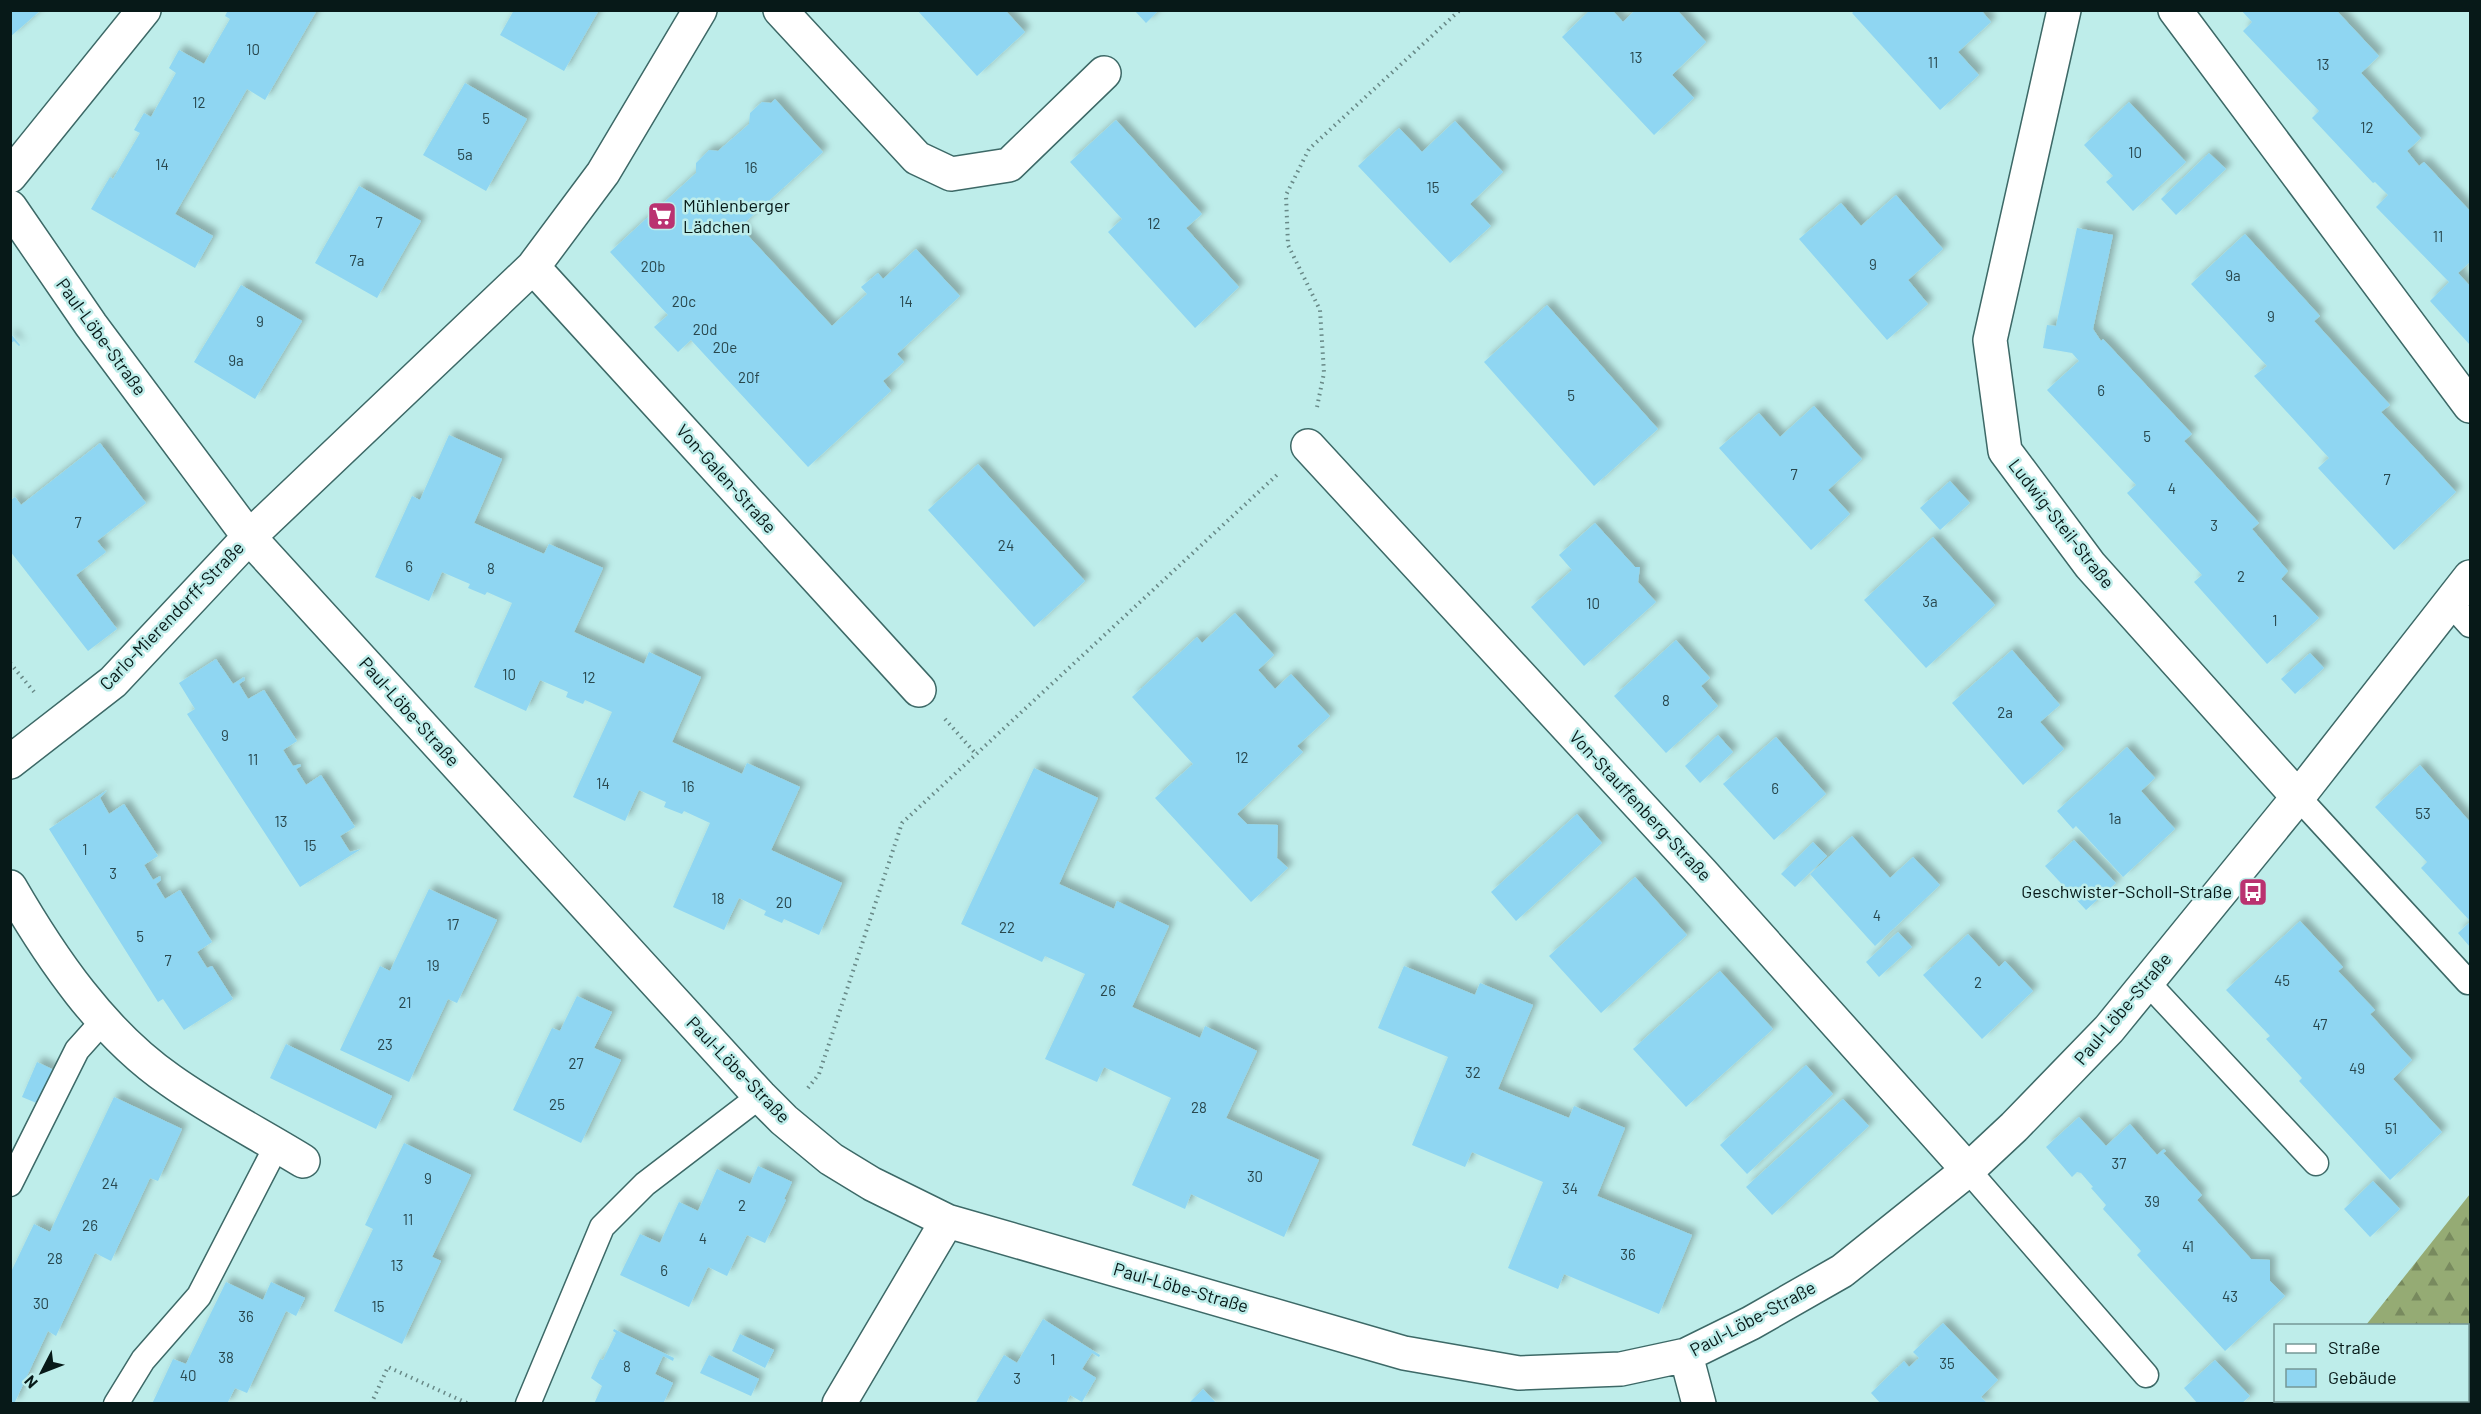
<svg xmlns="http://www.w3.org/2000/svg" width="2481" height="1414" font-family="Barlow,sans-serif">
<style>
.forest{fill:url(#forest-firs)}
.building{fill:#8fd6f2;filter:url(#shadow)}
.lines{fill:none;stroke-linecap:round;stroke-linejoin:round}
.lane-casing{stroke:#3d6967;stroke-width:27}
.street-casing{stroke:#3d6967;stroke-width:36}
.path{stroke:#688987;stroke-width:4;stroke-dasharray:1.5 4.5;stroke-linecap:butt}
.lane{stroke:#fff;stroke-width:24}
.street{stroke:#fff;stroke-width:33}
.labels{text-anchor:middle;stroke-width:5;stroke-linejoin:round;paint-order:stroke}
.number-label{font-size:15px;fill:#29484e}
.poi-label{font-size:18px;fill:#071918;stroke:#beedea;text-anchor:start}
.street-label{font-size:18px;fill:#071918;stroke:#beedea}
</style>
<defs>
<pattern id="forest-firs" width="22" height="20" patternUnits="userSpaceOnUse" patternTransform="scale(1.5)"><rect width="22" height="20" fill="#95ab74"/><path d="M5 1l3.5 6h-7zM16 11l3.5 6h-7z" fill="#788a5e"/></pattern>
<filter id="shadow"><feDropShadow dx="5.5" dy="-5.5" stdDeviation="3" flood-color="#0004"/></filter>
</defs>
<rect width="100%" height="100%" fill="#beedea"/>
<path class="forest" d="M2470 1194V1403H2304L2307 1400H2468V1326L2366 1325Z"/>
<path class="building" d="M10 10H41L10 37Z
M228 10H317L265 100 247 89 175 214 213 236 195 268 91 209 110 177 113 179 140 133 134 130 144 113 151 117 176 73 169 68 179 50 204 64 230 19 225 16Z
M514 10H599L564 71 500 35Z
M917 10H1005L1025 32 977 76Z
M1134 10H1159L1146 23Z
M1590 10H1612L1623 22 1635 10H1677L1706 42 1672 75 1694 98 1654 135 1562 37Z
M1856 10H1981L1991 22 1958 52 1979 75 1940 110 1852 13Z
M2241 10H2336L2379 56 2361 73 2421 138 2407 151 2419 166 2424 162 2470 211V262L2458 273 2470 286V345L2430 301 2449 282 2376 207 2388 195 2375 182 2373 183 2312 118 2319 111 2243 31 2252 22Z
M465 83 527 119 486 191 423 155Z
M775 99 823 152 740 227 832 326 867 294 861 287 878 273 883 279 916 249 960 296 897 354 904 362 883 381 891 391 808 467 691 340 678 352 654 327 668 315 610 252 696 173V163L709 150 718 151 749 124 750 113 762 102 771 103Z
M2129 102 2186 162 2133 211 2106 182 2113 176 2084 145Z
M1116 120 1202 214 1186 228 1239 287 1195 328 1108 232 1122 219 1070 162Z
M1455 121 1503 172 1470 204 1491 226 1450 263 1358 166 1399 128 1422 152Z
M2209 153 2226 169 2176 215 2161 199Z
M359 186 421 221 377 298 315 263Z
M1896 195 1943 249 1908 280 1928 304 1887 340 1799 239 1841 203 1861 226Z
M2077 228 2113 235 2093 329 2101 341 2103 339 2192 434 2184 441 2259 523 2252 529 2288 571 2281 579 2319 618 2267 664 2194 582 2202 575 2127 493 2136 485 2047 390 2079 361 2072 353 2043 348 2047 325 2056 326Z
M2245 234 2320 316 2314 321 2390 405 2381 412 2456 492 2394 550 2318 468 2329 458 2254 376 2267 366 2191 284Z
M241 285 302 321 255 399 194 362Z
M1547 305 1658 429 1594 486 1484 362Z
M10 333 20 345 19 346 14 341 10 344Z
M1814 406 1862 459 1828 490 1850 514 1811 550 1719 448 1759 413 1780 437Z
M449 435 502 459 474 523 544 554 549 544 603 568 574 632 644 664 649 652 701 677 672 742 742 774 747 763 800 787 771 850 842 883 819 935 784 919 782 923 764 915 766 911 739 898 724 930 673 907 710 823 684 811 682 814 664 807 666 802 639 790 625 821 573 797 612 712 585 700 583 704 566 697 568 692 540 680 526 711 474 687 512 603 487 592 485 595 468 588 470 584 442 572 429 601 375 577 412 496 420 500Z
M100 443 146 503 97 541 106 552 76 575 117 629 88 651 10 551V501L15 497 21 505Z
M978 464 1085 581 1034 627 928 510Z
M1950 481 1970 503 1940 530 1920 508Z
M1595 523 1635 567H1640L1638 582 1656 602 1584 666 1531 607 1572 570 1559 555Z
M1933 537 1995 605 1926 668 1864 600Z
M1235 613 1274 655 1258 670 1275 689 1291 674 1330 716 1297 746 1303 752 1237 814 1247 824 1278 825 1277 858 1288 868 1251 902 1155 798 1193 764 1132 697 1197 637 1202 643Z
M1676 640 1710 678 1701 686 1718 706 1666 753 1614 696Z
M2012 650 2060 705 2040 722 2064 749 2023 785 1952 703Z
M2310 653 2324 668 2295 694 2281 679Z
M216 659 233 684 244 677 245 680 239 684 248 699 264 690 297 741 283 750 293 766 300 764 301 766 296 769 306 785 321 775 355 827 340 836 350 852 361 849 300 887 187 714 195 709 179 683Z
M1718 735 1733 752 1700 783 1685 766Z
M1776 737 1826 794 1774 840 1723 784Z
M2127 747 2155 778 2141 791 2175 829 2123 877 2076 826 2073 829 2057 811Z
M2420 765 2470 822V921L2421 868 2427 862 2375 807Z
M1034 768 1098 798 1059 884 1114 909 1117 901 1169 926 1132 1007 1200 1038 1205 1026 1257 1051 1226 1118 1319 1160 1284 1237 1191 1194 1185 1209 1132 1185 1171 1098 1104 1067 1097 1082 1045 1059 1085 974 1045 956 1042 962 961 924Z
M107 790 100 798 109 814 124 804 158 856 144 865 153 880 160 876 161 880 156 884 165 899 180 890 212 942 197 952 207 968 212 966 233 999 184 1030 163 999 158 1002 49 829Z
M1577 814 1602 843 1516 921 1491 892Z
M1852 836 1890 878 1913 857 1940 885 1875 946 1810 874Z
M2074 840 2116 883 2086 910 2045 866Z
M1813 842 1827 856 1795 887 1781 874Z
M1635 877 1687 935 1601 1013 1549 956Z
M429 889 497 920 457 1003 448 999 409 1082 340 1050 380 966 390 971Z
M2300 921 2343 967 2338 971 2375 1010 2370 1014 2412 1060 2393 1079 2442 1132 2390 1180 2299 1081 2302 1078 2266 1039 2270 1036 2226 990Z
M2470 922V947L2458 933Z
M1898 932 1912 947 1879 977 1866 962Z
M1968 934 1999 967 2005 961 2033 991 1982 1039 1923 975Z
M1404 966 1475 995 1480 983 1533 1005 1498 1089 1569 1118 1574 1106 1625 1128 1597 1196 1692 1235 1659 1314 1564 1274 1558 1289 1508 1268 1543 1182 1472 1152 1465 1167 1412 1145 1448 1057 1378 1028Z
M1720 971 1773 1029 1686 1107 1633 1049Z
M577 996 612 1012 594 1048 621 1060 581 1143 513 1110 552 1028 560 1031Z
M286 1044 392 1096 376 1129 270 1078Z
M37 1062 54 1070 39 1104 22 1097Z
M1806 1065 1833 1094 1747 1174 1720 1145Z
M114 1097 182 1129 158 1181 150 1178 111 1261 95 1253 56 1336 48 1331 14 1404H10V1274L34 1224 50 1232Z
M1843 1099 1869 1126 1772 1215 1746 1187Z
M2079 1117 2106 1146 2130 1124 2157 1155 2164 1149 2166 1151 2163 1153 2202 1195 2197 1200 2251 1259 2270 1260V1281L2285 1296 2225 1351 2137 1255 2141 1251 2103 1209 2106 1205 2091 1188 2093 1187 2081 1173 2077 1172 2072 1177 2046 1147Z
M404 1143 471 1175 432 1257 441 1261 402 1344 334 1311 373 1229 365 1225Z
M758 1166 792 1182 784 1199 786 1200 765 1243 747 1235 727 1276 708 1267 689 1307 620 1275 640 1234 660 1243 679 1202 698 1211 717 1169 750 1184Z
M2373 1181 2400 1209 2370 1237 2344 1209Z
M226 1282 263 1300 271 1282 305 1298 296 1316 286 1311 247 1393 235 1388 227 1404H152L173 1359 186 1364Z
M1043 1319 1100 1355 1099 1357 1092 1353 1082 1369 1096 1378 1082 1402 1070 1395 1066 1404H975L1004 1355 1017 1363Z
M1943 1323 1998 1380 1981 1397 1988 1404H1881L1871 1393 1904 1361 1909 1367 1919 1358 1913 1352Z
M614 1329 674 1358 673 1361 663 1356 655 1374 673 1383 663 1404H594L602 1386 591 1378 600 1359 603 1360 616 1333 613 1331Z
M740 1334 774 1350 765 1368 732 1351Z
M709 1355 759 1379 751 1396 700 1373Z
M2215 1360 2250 1396 2241 1404H2198L2184 1388Z
M1203 1389 1217 1404H1188Z"/>
<g class="lines">
<g class="lane-casing">
<path id="lane" d="M2451 604 2470 625
M2298 797 2468 982
M2147 982 2316 1163
M1968 1170 2146 1375
M10 1184 77 1050 103 1021
M116 1404 143 1360 199 1296 277 1145
M528 1404 602 1227 645 1184 760 1096"/>
</g>
<g class="street-casing">
<path id="street" d="M780 10 917 158 951 174 1009 165 1104 73
M2064 10 1990 340 2005 451 2090 565 2298 797
M2175 10 2470 406
M10 176 144 10
M10 207 91 325 249 537 760 1096 784 1120 831 1159 872 1184 947 1221 1404 1353 1519 1373 1621 1369 1686 1355 1751 1323 1842 1271 1968 1170 2014 1127 2109 1029 2298 797 2470 577
M533 267 919 690
M1308 446 1702 873 1968 1170
M10 762 113 682 249 537 533 267 603 173 700 10
M10 887C51 958 102 1033 170 1080 212 1110 259 1134 303 1161
M1686 1355 1699 1404
M839 1404 947 1221"/>
</g>
<path class="path" d="M1317 407 1324 373 1320 310 1288 245 1286 195 1309 149 1460 10
M10 663 35 693
M945 719 976 754
M808 1088 819 1074 902 823 1279 473
M371 1404 388 1367 469 1404"/>
<use href="#lane" class="lane"/>
<use href="#street" class="street"/>
</g>
<defs>
<g id="supermarket-square" transform="scale(1.5)"><rect x="-9" y="-9" width="18" height="18" rx="4" fill="#ba3270" stroke="#beedea"/><path d="M-6-5.5h2.5l.6 2H6L4.5 2H-2.5L-4.4-4H-6ZM-1.5 3.2a1.3 1.3 0 1 0 .1 0ZM3 3.2a1.3 1.3 0 1 0 .1 0Z" fill="#fff"/></g>
<g id="bus-square" transform="scale(1.5)"><rect x="-9" y="-9" width="18" height="18" rx="4" fill="#ba3270" stroke="#beedea"/><path d="M-5-6H5V4H4V6H2V4H-2V6H-4V4H-5ZM-3.5-4V0h7V-4ZM-3.5 1.2v1.5H-2V1.2ZM2 1.2v1.5H3.5V1.2Z" fill="#fff"/></g>
</defs>
<g fill-rule="evenodd">
<use href="#supermarket-square" x="662" y="216"/>
<use href="#bus-square" x="2253" y="892"/>
</g>
<g class="labels">
<g class="number-label">
<text x="253" y="55">10</text>
<text x="1636" y="63">13</text>
<text x="1933" y="68">11</text>
<text x="2323" y="70">13</text>
<text x="199" y="108">12</text>
<text x="486" y="124">5</text>
<text x="2367" y="133">12</text>
<text x="2135" y="158">10</text>
<text x="465" y="160">5a</text>
<text x="162" y="170">14</text>
<text x="751" y="173">16</text>
<text x="1433" y="193">15</text>
<text x="379" y="228">7</text>
<text x="1154" y="229">12</text>
<text x="2438" y="242">11</text>
<text x="357" y="266">7a</text>
<text x="1873" y="270">9</text>
<text x="653" y="272">20b</text>
<text x="2233" y="281">9a</text>
<text x="684" y="307">20c</text>
<text x="906" y="307">14</text>
<text x="2271" y="322">9</text>
<text x="260" y="327">9</text>
<text x="705" y="335">20d</text>
<text x="725" y="353">20e</text>
<text x="236" y="366">9a</text>
<text x="749" y="383">20f</text>
<text x="2101" y="396">6</text>
<text x="1571" y="401">5</text>
<text x="2147" y="442">5</text>
<text x="1794" y="480">7</text>
<text x="2387" y="485">7</text>
<text x="2172" y="494">4</text>
<text x="78" y="528">7</text>
<text x="2214" y="531">3</text>
<text x="1006" y="551">24</text>
<text x="409" y="572">6</text>
<text x="491" y="574">8</text>
<text x="2241" y="582">2</text>
<text x="1930" y="607">3a</text>
<text x="1593" y="609">10</text>
<text x="2275" y="626">1</text>
<text x="509" y="680">10</text>
<text x="589" y="683">12</text>
<text x="1666" y="706">8</text>
<text x="2005" y="718">2a</text>
<text x="225" y="741">9</text>
<text x="1242" y="763">12</text>
<text x="253" y="765">11</text>
<text x="603" y="789">14</text>
<text x="688" y="792">16</text>
<text x="1775" y="794">6</text>
<text x="2423" y="819">53</text>
<text x="2115" y="824">1a</text>
<text x="281" y="827">13</text>
<text x="310" y="851">15</text>
<text x="85" y="855">1</text>
<text x="113" y="879">3</text>
<text x="718" y="904">18</text>
<text x="784" y="908">20</text>
<text x="1877" y="921">4</text>
<text x="453" y="930">17</text>
<text x="1007" y="933">22</text>
<text x="140" y="942">5</text>
<text x="168" y="966">7</text>
<text x="433" y="971">19</text>
<text x="2282" y="986">45</text>
<text x="1978" y="988">2</text>
<text x="1108" y="996">26</text>
<text x="405" y="1008">21</text>
<text x="2320" y="1030">47</text>
<text x="385" y="1050">23</text>
<text x="576" y="1069">27</text>
<text x="2357" y="1074">49</text>
<text x="1473" y="1078">32</text>
<text x="557" y="1110">25</text>
<text x="1199" y="1113">28</text>
<text x="2391" y="1134">51</text>
<text x="2119" y="1169">37</text>
<text x="1255" y="1182">30</text>
<text x="428" y="1184">9</text>
<text x="110" y="1189">24</text>
<text x="1570" y="1194">34</text>
<text x="2152" y="1207">39</text>
<text x="742" y="1211">2</text>
<text x="408" y="1225">11</text>
<text x="90" y="1231">26</text>
<text x="703" y="1244">4</text>
<text x="2188" y="1252">41</text>
<text x="1628" y="1260">36</text>
<text x="55" y="1264">28</text>
<text x="397" y="1271">13</text>
<text x="664" y="1276">6</text>
<text x="2230" y="1302">43</text>
<text x="41" y="1309">30</text>
<text x="378" y="1312">15</text>
<text x="246" y="1322">36</text>
<text x="226" y="1363">38</text>
<text x="1053" y="1365">1</text>
<text x="1947" y="1369">35</text>
<text x="627" y="1372">8</text>
<text x="188" y="1381">40</text>
<text x="1017" y="1384">3</text>
</g>
<g class="poi-label">
<text x="683" y="212">Mühlenberger<tspan x="683" dy="21">Lädchen</tspan></text>
<text x="2232" y="898" text-anchor="end">Geschwister-Scholl-Straße</text>
</g>
<g class="street-label">
<text transform="translate(101 337) rotate(54)" y="6">Paul-Löbe-Straße</text>
<text transform="translate(726 479) rotate(48)" y="6">Von-Galen-Straße</text>
<text transform="translate(2061 524) rotate(52)" y="6">Ludwig-Steil-Straße</text>
<text transform="translate(172 616) rotate(-46)" y="6">Carlo-Mierendorff-Straße</text>
<text transform="translate(409 712) rotate(48)" y="6">Paul-Löbe-Straße</text>
<text transform="translate(1640 806) rotate(47)" y="6">Von-Stauffenberg-Straße</text>
<text transform="translate(2123 1009) rotate(-50)" y="6">Paul-Löbe-Straße</text>
<text transform="translate(738 1070) rotate(46)" y="6">Paul-Löbe-Straße</text>
<text transform="translate(1181 1288) rotate(16)" y="6">Paul-Löbe-Straße</text>
<text transform="translate(1753 1319) rotate(-28)" y="6">Paul-Löbe-Straße</text>
</g>
</g>
<rect width="2481" height="1414" fill="none" stroke="#071918" stroke-width="24"/>
<rect x="2274" y="1324" width="195" height="78" fill="#beedea" stroke="#759896" stroke-width="1.5"/>
<rect x="2286" y="1344" width="30" height="9" fill="#ffffff" stroke="#759896" stroke-width="1.5"/>
<text x="2328" y="1354" font-size="18" fill="#071918">Straße</text>
<rect x="2286" y="1369" width="30" height="18" fill="#8fd6f2" stroke="#759896" stroke-width="1.5"/>
<text x="2328" y="1384" font-size="18" fill="#071918">Gebäude</text>
<g transform="translate(42 1372) rotate(228)" stroke="#beedea" stroke-width="4.5" paint-order="stroke">
<path d="M0-4.5L10 22L0 15L-10 22Z" fill="#071918"/>
<text y="-9" font-size="16" font-weight="bold" text-anchor="middle" fill="#071918">N</text>
</g>
</svg>
